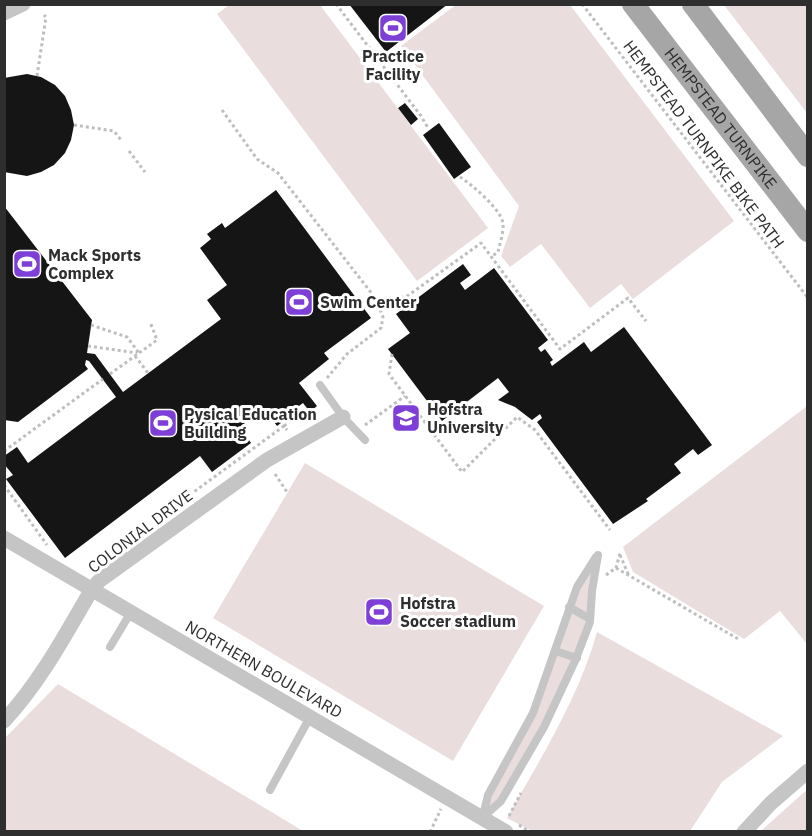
<svg xmlns="http://www.w3.org/2000/svg" width="812" height="836" font-family="'IBM Plex Sans',sans-serif">
<style>
.green{fill:#eadddd}
.building{fill:#151515}
.lines{fill:none;stroke-linecap:round;stroke-linejoin:round}
.path{stroke:#bebebe;stroke-width:3;stroke-dasharray:3 3;stroke-linecap:butt}
.service{stroke:#c5c5c5;stroke-width:8}
.minor{stroke:#c5c5c5;stroke-width:15}
.primary{stroke:#a6a6a6;stroke-width:22}
.labels{text-anchor:middle;stroke-width:6;stroke-linejoin:round;paint-order:stroke}
.poi-label{font-size:16px;font-weight:bold;fill:#2e2e2e;stroke:#fff;text-anchor:start}
.street-label{font-size:16px;fill:#2e2e2e;stroke:#fff}
</style>
<rect width="100%" height="100%" fill="#fff"/>
<path class="green" d="M457 4 570 5 734 221 633 299 621 284 590 308 541 244 510 267 501 256 519 206 401 46Z
M229 5H320L488 228 417 281 217 14Z
M724 5H807V113Z
M807 406V644L780 611 744 639 633 572 623 547Z
M305 463 544 606 453 761 213 618Z
M592 563 591 611 575 661 501 801 482 818 488 795 519 741 569 607Z
M597 632 783 736 722 782 690 831H532L507 818C541 757 578 700 597 632Z
M58 684 303 831H5V738Z
M807 790V831H761L802 794Z"/>
<path class="building" d="M349 4H448L386 52Z
M27 74 41 77 55 85 65 96 71 110 74 125 71 140 65 153 54 165 41 172 27 176 4 172V78Z
M405 103 418 119 411 125 398 108Z
M439 123 471 167 454 179 423 135Z
M276 190 371 318 324 353 329 359 299 383 317 406 310 412 303 403 283 418 285 420 277 426 264 408 240 427 251 443 212 472 200 456 65 558 6 479 13 475 4 464V456L17 447 28 463 116 397 89 361 86 360 85 365 88 369 18 422 4 420V206L92 320 87 353 95 354 123 392 221 319 207 300 227 285 200 248 211 239 207 234 222 223 225 228Z
M463 264 471 275 460 283 465 290 494 268 548 340 538 348 541 352 545 349 553 360 550 362 552 366 584 342 591 352 624 327 712 445 698 455 693 449 674 464 681 473 646 499 648 501 613 524 537 422 542 418 540 414 532 420 515 407 498 400 509 392 498 378 442 421 388 349 410 333 396 314Z"/>
<g class="lines">
<path class="path" d="M336 4 421 116 428 128
M582 4 808 298
M37 76 46 17 44 15
M222 110 257 159 278 173 376 299 406 297 481 243 560 349 628 298 646 321
M74 125 114 131 121 140
M129 151 145 172
M460 177C472 185 500 208 503 223 504 231 500 243 498 252L491 257
M91 325 127 337 139 353
M88 346 137 353
M392 354 389 374 462 472 517 417 535 430 610 530
M135 356 148 373
M110 374 157 340 150 322
M327 378 347 354 381 328 383 317 376 299
M365 425 405 396
M284 426 307 408
M4 451 103 379
M275 474 287 492
M4 485 47 545
M180 502 284 426 287 430
M620 555 629 576
M616 568 740 640
M606 575 616 568 620 553
M509 816 521 793
M519 825 530 832
M430 832 441 809"/>
<path class="service" d="M320 385 343 417 365 440
M569 607 590 619
M110 647 131 612
M555 651 577 658
M270 790 310 717
M483 816 488 795 533 713 577 587 596 557
M482 818 501 801 544 727 575 661 590 622 592 591 598 555"/>
<path class="minor" d="M4 13 23 4
M4 538 506 832
M4 721C41 681 65 635 92 589L99 581 267 460 343 417
M744 832 771 803 808 771"/>
<g class="primary">
<path id="s1" d="M633 4 808 231"/>
<path d="M693 4 808 156"/>
</g>
</g>
<defs>
<g id="stadium-square" transform="scale(1.5)"><rect x="-9" y="-9" width="18" height="18" rx="4" fill="#7e3fd6" stroke="#fff"/><path d="M0-5a6.5 5 0 1 0 0 10a6.5 5 0 1 0 0-10ZM-3.5-1.8h7v3.6h-7Z" fill="#fff"/></g>
<g id="university-square" transform="scale(1.5)"><rect x="-9" y="-9" width="18" height="18" rx="4" fill="#7e3fd6" stroke="#fff"/><path d="M0-5L7-2L0 1L-7-2ZM-4 1L0 2.5L4 1V4Q0 6-4 4Z" fill="#fff"/></g>
</defs>
<g fill-rule="evenodd">
<use href="#stadium-square" x="393" y="28"/>
<use href="#stadium-square" x="27" y="264"/>
<use href="#stadium-square" x="299" y="302"/>
<use href="#university-square" x="406" y="418"/>
<use href="#stadium-square" x="163" y="423"/>
<use href="#stadium-square" x="379" y="612"/>
</g>
<g class="labels">
<g class="poi-label">
<text x="393" y="62" text-anchor="middle">Practice<tspan x="393" dy="18">Facility</tspan></text>
<text x="48" y="261">Mack Sports<tspan x="48" dy="18">Complex</tspan></text>
<text x="320" y="308">Swim Center</text>
<text x="427" y="415">Hofstra<tspan x="427" dy="18">University</tspan></text>
<text x="184" y="420">Pysical Education<tspan x="184" dy="18">Building</tspan></text>
<text x="400" y="609">Hofstra<tspan x="400" dy="18">Soccer stadium</tspan></text>
</g>
<g class="street-label">
<text dy="6" stroke="none"><textPath href="#s1" startOffset="144">HEMPSTEAD TURNPIKE</textPath></text>
<text transform="translate(704 144) rotate(53)" y="6">HEMPSTEAD TURNPIKE BIKE PATH</text>
<text transform="translate(140 531) rotate(-37)" y="6">COLONIAL DRIVE</text>
<text transform="translate(264 669) rotate(30)" y="6">NORTHERN BOULEVARD</text>
</g>
</g>
<rect width="812" height="836" fill="none" stroke="#2e2e2e" stroke-width="12"/>
</svg>
